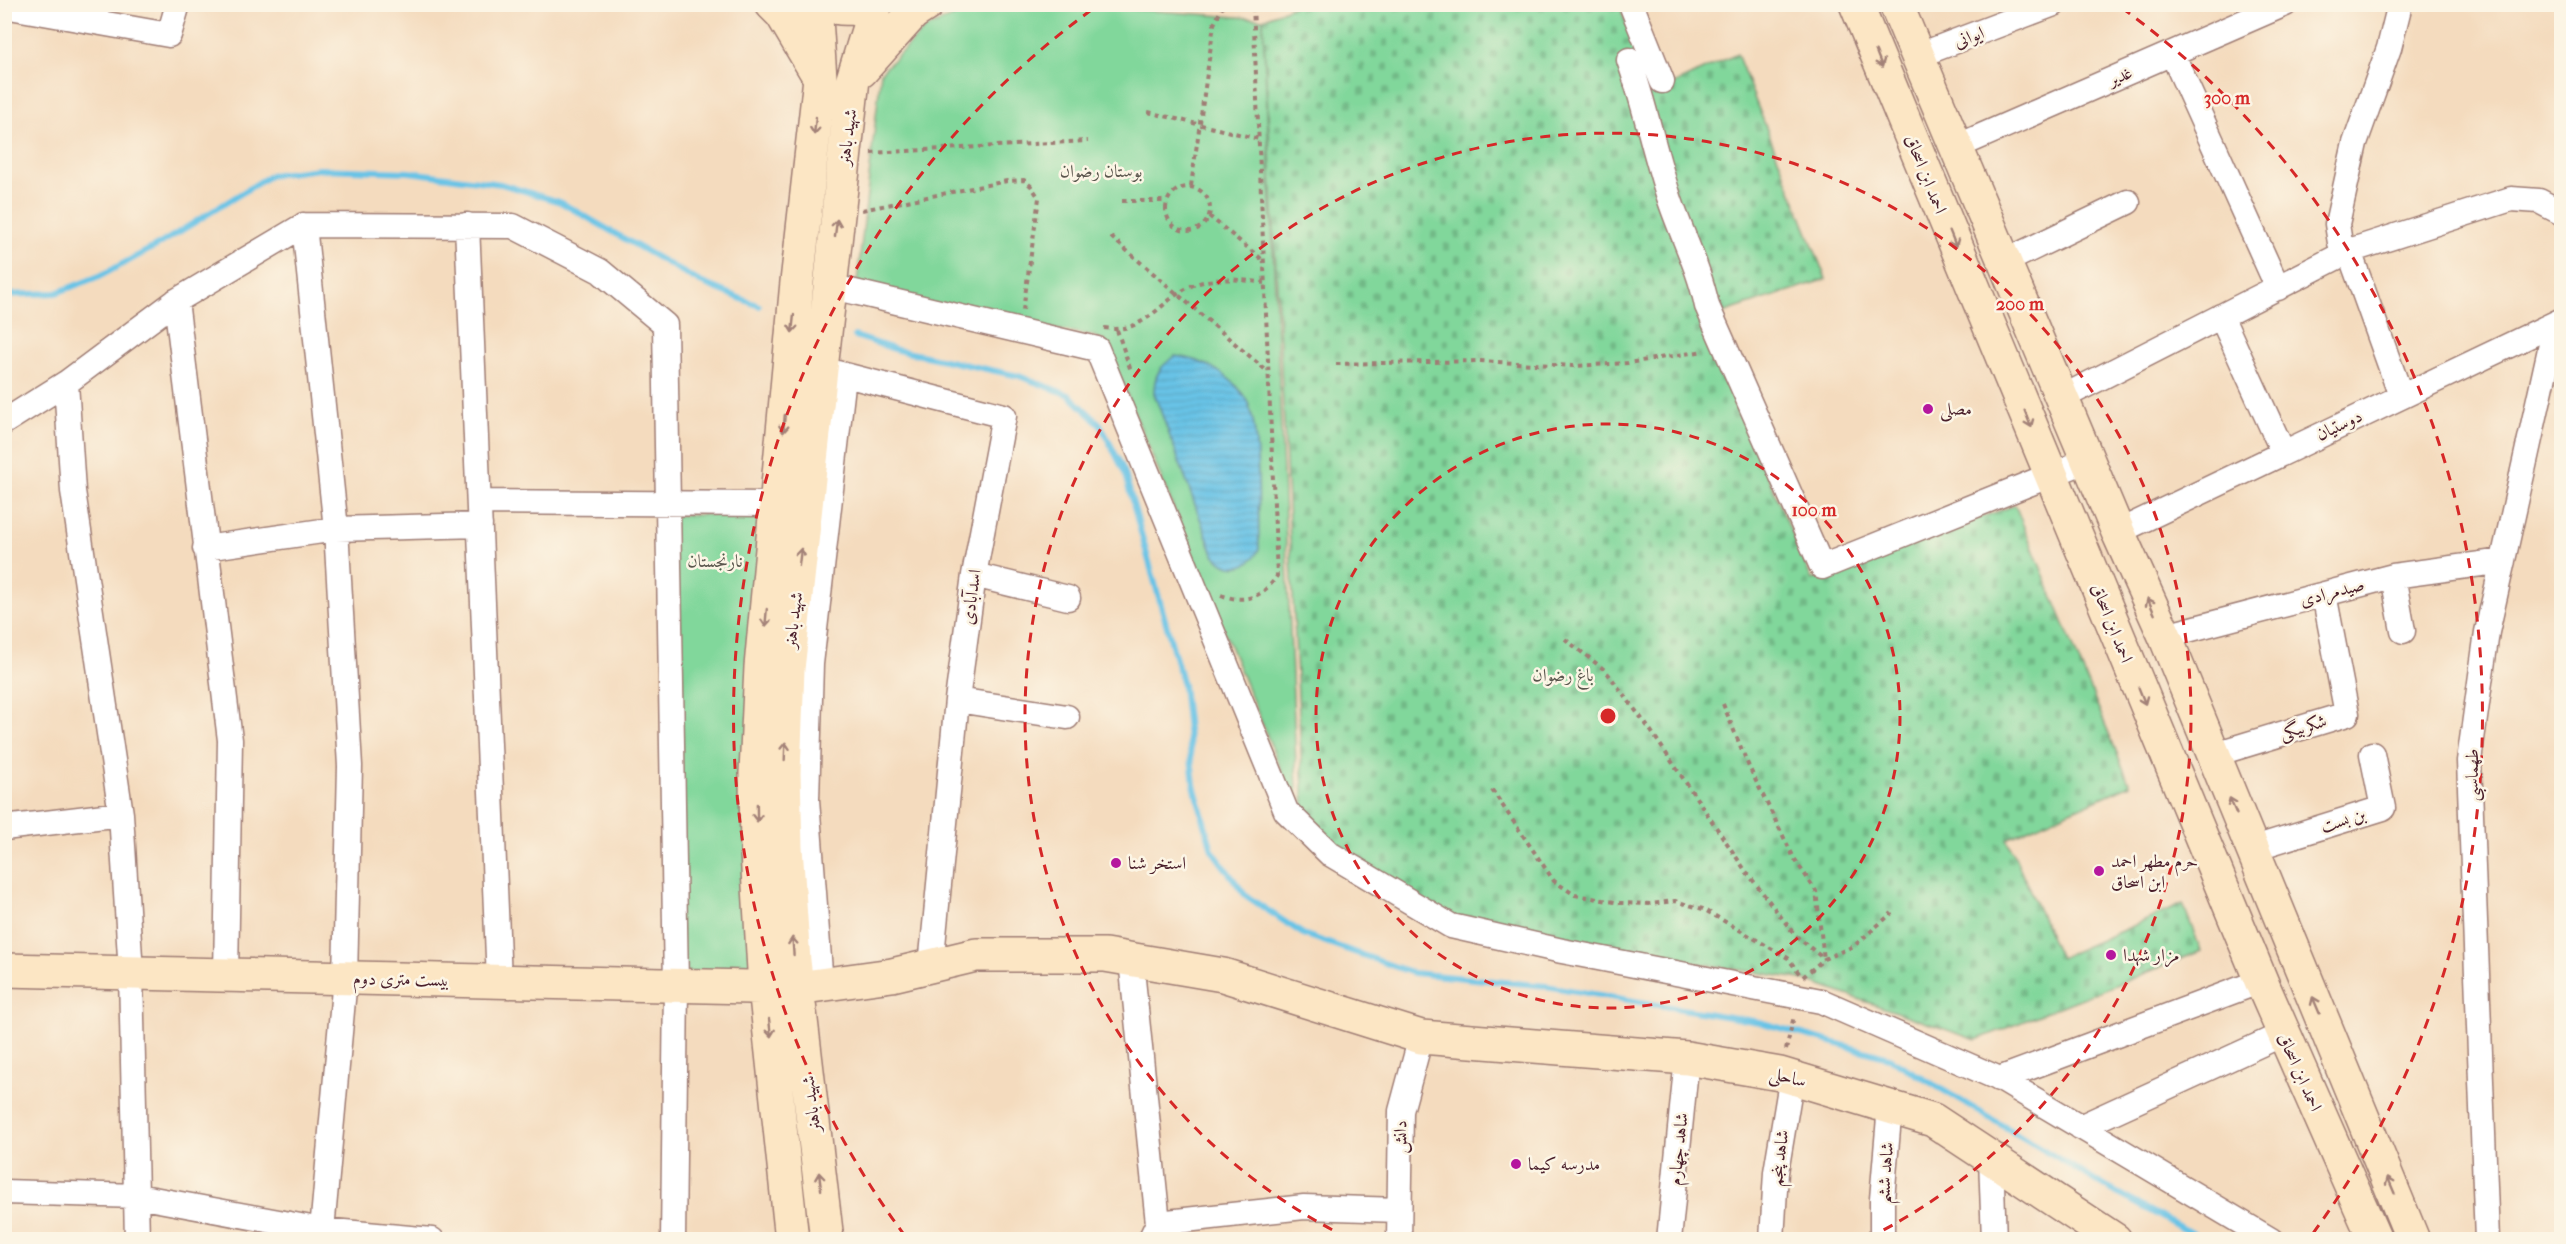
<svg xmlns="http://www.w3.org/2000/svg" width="2566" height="1244" font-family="'IM FELL French Canon',Amiri,serif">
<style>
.green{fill:#81d79b;stroke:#667b63;stroke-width:1.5}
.cemetery{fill:url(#cemetery-stones);stroke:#667b63;stroke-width:1.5}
.water{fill:url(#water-rules);stroke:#597188;stroke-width:1.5}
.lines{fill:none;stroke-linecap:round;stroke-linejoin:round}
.stream{stroke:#68c3e6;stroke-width:6}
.street-casing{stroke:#9f7d74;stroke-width:27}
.secondary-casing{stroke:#9f7d74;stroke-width:36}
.path{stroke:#9f7d74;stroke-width:4;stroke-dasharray:4.5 4.5;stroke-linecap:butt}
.street{stroke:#fff;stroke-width:24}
.secondary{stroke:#fce6c4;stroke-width:33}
.oneway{stroke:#a38278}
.ring{fill:none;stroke:#d62828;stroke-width:3;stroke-dasharray:10 8}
.poi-dot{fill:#b5179e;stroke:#fcf5e5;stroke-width:2}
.labels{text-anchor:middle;stroke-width:5;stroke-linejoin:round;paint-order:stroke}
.street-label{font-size:18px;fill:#4a1f2b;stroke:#fcf5e5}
.park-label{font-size:18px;fill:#5a564d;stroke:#fcf5e5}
.poi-label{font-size:18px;fill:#4a1f2b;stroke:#fcf5e5;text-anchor:start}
.centre{fill:#d62828;stroke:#fcf5e5;stroke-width:3}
.ring-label{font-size:18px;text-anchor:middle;font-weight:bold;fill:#d62828;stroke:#fcf5e5;stroke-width:5;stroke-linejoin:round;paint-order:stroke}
</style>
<defs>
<pattern id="cemetery-stones" width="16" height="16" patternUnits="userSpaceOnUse" patternTransform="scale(1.5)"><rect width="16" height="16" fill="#81d79b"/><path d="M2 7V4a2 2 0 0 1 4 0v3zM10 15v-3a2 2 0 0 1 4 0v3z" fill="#71b886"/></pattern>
<pattern id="water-rules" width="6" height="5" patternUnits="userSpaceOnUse" patternTransform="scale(1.5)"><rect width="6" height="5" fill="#68c3e6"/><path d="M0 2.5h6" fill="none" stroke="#5ca7c5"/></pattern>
</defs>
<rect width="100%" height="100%" fill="#fcf5e5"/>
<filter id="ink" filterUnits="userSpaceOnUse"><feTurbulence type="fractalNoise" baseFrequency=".0167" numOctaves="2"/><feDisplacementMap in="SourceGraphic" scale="12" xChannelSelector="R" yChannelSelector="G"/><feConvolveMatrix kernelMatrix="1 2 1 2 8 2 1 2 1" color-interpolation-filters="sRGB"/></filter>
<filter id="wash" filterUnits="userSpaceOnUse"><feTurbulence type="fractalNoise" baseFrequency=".008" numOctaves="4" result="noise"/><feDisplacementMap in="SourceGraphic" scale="24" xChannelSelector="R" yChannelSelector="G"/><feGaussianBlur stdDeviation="1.35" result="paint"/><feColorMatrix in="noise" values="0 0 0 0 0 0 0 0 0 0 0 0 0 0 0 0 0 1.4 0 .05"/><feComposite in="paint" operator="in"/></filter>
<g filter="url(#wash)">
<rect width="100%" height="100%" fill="#f4dbbe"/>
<path class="green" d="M982 4 1077 5 1263 19 1298 811 1105 341 1091 335 917 308 857 283 881 72 926 28Z
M766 512 755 980 674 979 669 516Z"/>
<path class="cemetery" d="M1298 4 1619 5 1654 93 1737 54 1826 279 1701 320 1812 580 2015 505 2130 785 2007 839 2060 958 2183 904 2201 951 1976 1040 1801 979 1451 926 1305 830 1263 19Z"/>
<path class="water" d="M1175 356C1203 359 1233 375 1247 401 1261 426 1258 517 1259 549 1249 572 1224 572 1212 551L1154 393C1154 375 1160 366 1175 356Z"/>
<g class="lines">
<path class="stream" d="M4 295 56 293 102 275 158 245 271 175 319 169 409 172 501 184 560 202 700 282 759 306
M855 336 897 350 1019 376 1069 395 1100 424 1124 471 1183 685 1194 785 1212 850 1245 895 1303 934 1413 973 1546 986 1759 1022 1889 1058 2108 1188 2204 1240"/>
</g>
</g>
<g filter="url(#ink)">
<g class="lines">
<g class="street-casing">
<path id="street" d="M1631 4 1662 81
M2400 4 2389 48 2355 143 2337 224 2340 243 2349 251 2511 199 2539 201 2562 213
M4 6 169 35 178 4
M2172 53 2278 288
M1917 56 2054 4
M1629 60C1645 105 1654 152 1669 197 1681 234 1699 267 1707 306L1822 567 2088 460
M1956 147 2285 4
M304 225 336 529 350 766 345 978 322 1230
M467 225 499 981
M2004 262 2128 202
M829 286 1097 349 1286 811 1330 854 1451 926 1562 951 1821 1001 2002 1080 2271 1240
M176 301 230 740 226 975
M2221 316 2283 452
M822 369 1004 416 974 575 957 700 931 966
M66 383 73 491 121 814 131 973 137 1240
M2061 398 2349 251 2401 396
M4 422 66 383 176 301 304 225 513 226 600 271 665 325 676 985 673 1240
M479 502 776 504
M2118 532 2562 320
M205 548 336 529 480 525
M974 575 1068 598
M2393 576 2403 631
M2165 636 2393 576 2503 561
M957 700 1067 717
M2212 755 2347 714 2324 594
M4 828 121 814
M2251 849 2383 808 2372 754
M1131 960 1158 1223 1150 1240
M821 985 807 800 811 664 844 376
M1999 1079 2261 981
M2080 1127 2283 1034
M1991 1158 1994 1240
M4 1192 137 1196 322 1230 432 1240
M1158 1223 1304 1207 1399 1210
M1399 1240 1401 1111 1421 1037
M1669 1240 1687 1058
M1772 1240 1776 1172 1792 1076
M1882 1240V1199L1890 1106
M2487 1240 2469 761 2487 632 2550 349 2562 321"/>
</g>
<g class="secondary-casing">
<path id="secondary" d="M772 4 782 14 817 73
M825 4C840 10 852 10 866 4
M1856 4 2264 988 2375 1240
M1896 4 2118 532 2165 636 2413 1240
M861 71 913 13 927 4
M4 970 797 988 892 975 976 955H1105L1223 975 1421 1037 1687 1058 1780 1074 1933 1120 2115 1240
M792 1240 765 987 757 852 756 773 761 667 797 282 820 78 815 4
M827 1240 794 961 786 848 784 773 788 669 853 79 876 4"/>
</g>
<path class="path" d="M1148 112 1259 139
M871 153 1088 141
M1191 186 1214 24 1224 4
M1166 209a22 22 0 1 1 44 0a22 22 0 1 1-44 0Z
M1122 201H1167
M862 210 1007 181 1024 180 1031 186 1039 198 1023 310
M1209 216 1264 261
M1111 237 1268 372
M1104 328C1141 334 1155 308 1182 291 1206 275 1238 279 1265 283
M1117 330 1131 371
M1336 364 1479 361 1573 366 1628 363 1704 351
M1221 595C1245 604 1263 597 1277 576L1253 4
M1565 639 1606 671 1651 731 1745 870 1795 935 1824 959
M1723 704 1749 767 1794 858 1816 891 1824 959
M1492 790 1554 881 1575 895 1620 903 1650 904 1675 901 1703 909 1788 958 1801 976
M1803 977 1824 959 1854 946 1892 913
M1786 1050 1794 1016"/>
<use href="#street" class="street"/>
<use href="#secondary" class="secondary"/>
</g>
<defs><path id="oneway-shaft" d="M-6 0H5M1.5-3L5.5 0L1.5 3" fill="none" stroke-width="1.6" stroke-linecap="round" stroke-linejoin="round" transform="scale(1.5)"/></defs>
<g class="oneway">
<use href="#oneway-shaft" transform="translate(1879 59) rotate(68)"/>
<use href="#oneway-shaft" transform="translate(815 126) rotate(96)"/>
<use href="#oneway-shaft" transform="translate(836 228) rotate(-83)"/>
<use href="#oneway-shaft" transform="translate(1953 239) rotate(68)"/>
<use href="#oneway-shaft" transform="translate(793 324) rotate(96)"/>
<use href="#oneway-shaft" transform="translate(2028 419) rotate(68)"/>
<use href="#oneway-shaft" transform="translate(784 424) rotate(95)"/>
<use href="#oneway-shaft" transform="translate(800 557) rotate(-83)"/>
<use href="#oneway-shaft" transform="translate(2151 606) rotate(-114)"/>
<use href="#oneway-shaft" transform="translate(766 618) rotate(95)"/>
<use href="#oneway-shaft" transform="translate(2142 696) rotate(68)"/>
<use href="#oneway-shaft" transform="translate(785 751) rotate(-88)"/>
<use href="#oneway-shaft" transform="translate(2233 806) rotate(-113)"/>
<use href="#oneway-shaft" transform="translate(757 813) rotate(89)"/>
<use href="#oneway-shaft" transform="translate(793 946) rotate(-94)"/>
<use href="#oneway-shaft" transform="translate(2316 1005) rotate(-113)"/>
<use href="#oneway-shaft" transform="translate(770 1028) rotate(84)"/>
<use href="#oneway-shaft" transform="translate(820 1181) rotate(-97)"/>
<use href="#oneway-shaft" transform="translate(2391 1185) rotate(-113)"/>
</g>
</g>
<g class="ring">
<circle cx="1608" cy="716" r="292"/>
<path d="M1348 1238A583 583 0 1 1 1868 1238"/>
<path d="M905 1236A875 875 0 0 1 1094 8M2122 8A875 875 0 0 1 2311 1236"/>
</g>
<g class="poi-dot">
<circle cx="1928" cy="409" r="6"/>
<circle cx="1116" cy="863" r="6"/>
<circle cx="2099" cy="871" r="6"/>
<circle cx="2111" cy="955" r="6"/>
<circle cx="1516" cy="1164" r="6"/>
</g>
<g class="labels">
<g class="street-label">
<text transform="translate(1969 37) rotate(-21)" y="6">ایوانی</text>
<text transform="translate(2120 76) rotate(-23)" y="6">غدیر</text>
<text transform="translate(847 137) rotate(-83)" y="6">شهید باهنر</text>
<text transform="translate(1926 174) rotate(68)" y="6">احمد ابن اسحاق</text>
<text transform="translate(2339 425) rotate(-25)" y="6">دوستیان</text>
<text transform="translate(2332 592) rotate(-15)" y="6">صیدمرادی</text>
<text transform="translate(971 597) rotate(-82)" y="6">اسدآبادی</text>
<text transform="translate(793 620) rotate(-83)" y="6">شهید باهنر</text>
<text transform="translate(2112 623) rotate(68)" y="6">احمد ابن اسحاق</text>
<text transform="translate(2303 727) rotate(-17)" y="6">شکربیگی</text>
<text transform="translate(2472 775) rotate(-90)" y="6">طهماسبی</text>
<text transform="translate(2343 820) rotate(-17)" y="6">بن بست</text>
<text transform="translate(401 979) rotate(1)" y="6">بیست متری دوم</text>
<text transform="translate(2300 1072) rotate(66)" y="6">احمد ابن اسحاق</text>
<text transform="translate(1788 1077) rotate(13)" y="6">ساحلی</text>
<text transform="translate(811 1104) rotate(-97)" y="6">شهید باهنر</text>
<text transform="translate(1400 1137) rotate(-89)" y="6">دانش</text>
<text transform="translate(1678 1149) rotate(-84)" y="6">شاهد چهارم</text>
<text transform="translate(1779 1158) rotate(-83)" y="6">شاهد پنجم</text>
<text transform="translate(1885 1173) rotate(-86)" y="6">شاهد ششم</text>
</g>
<g class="park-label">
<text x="1101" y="177">بوستان رضوان</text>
<text x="715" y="567">نارنجستان</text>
<text x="1563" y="681">باغ رضوان</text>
</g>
<g class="poi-label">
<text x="1940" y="415">مصلی</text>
<text x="2111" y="867">حرم مطهر احمد<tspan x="2111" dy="21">ابن اسحاق</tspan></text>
<text x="1128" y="869">استخر شنا</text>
<text x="2123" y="961">مزار شهدا</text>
<text x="1528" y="1170">مدرسه کیما</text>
</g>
</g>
<circle cx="1608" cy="716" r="9" class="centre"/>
<g class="ring-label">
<text x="2227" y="104">300 m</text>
<text x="2020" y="310">200 m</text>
<text x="1814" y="516">100 m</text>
</g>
<rect width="2566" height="1244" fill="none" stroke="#fcf5e5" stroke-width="24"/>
</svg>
